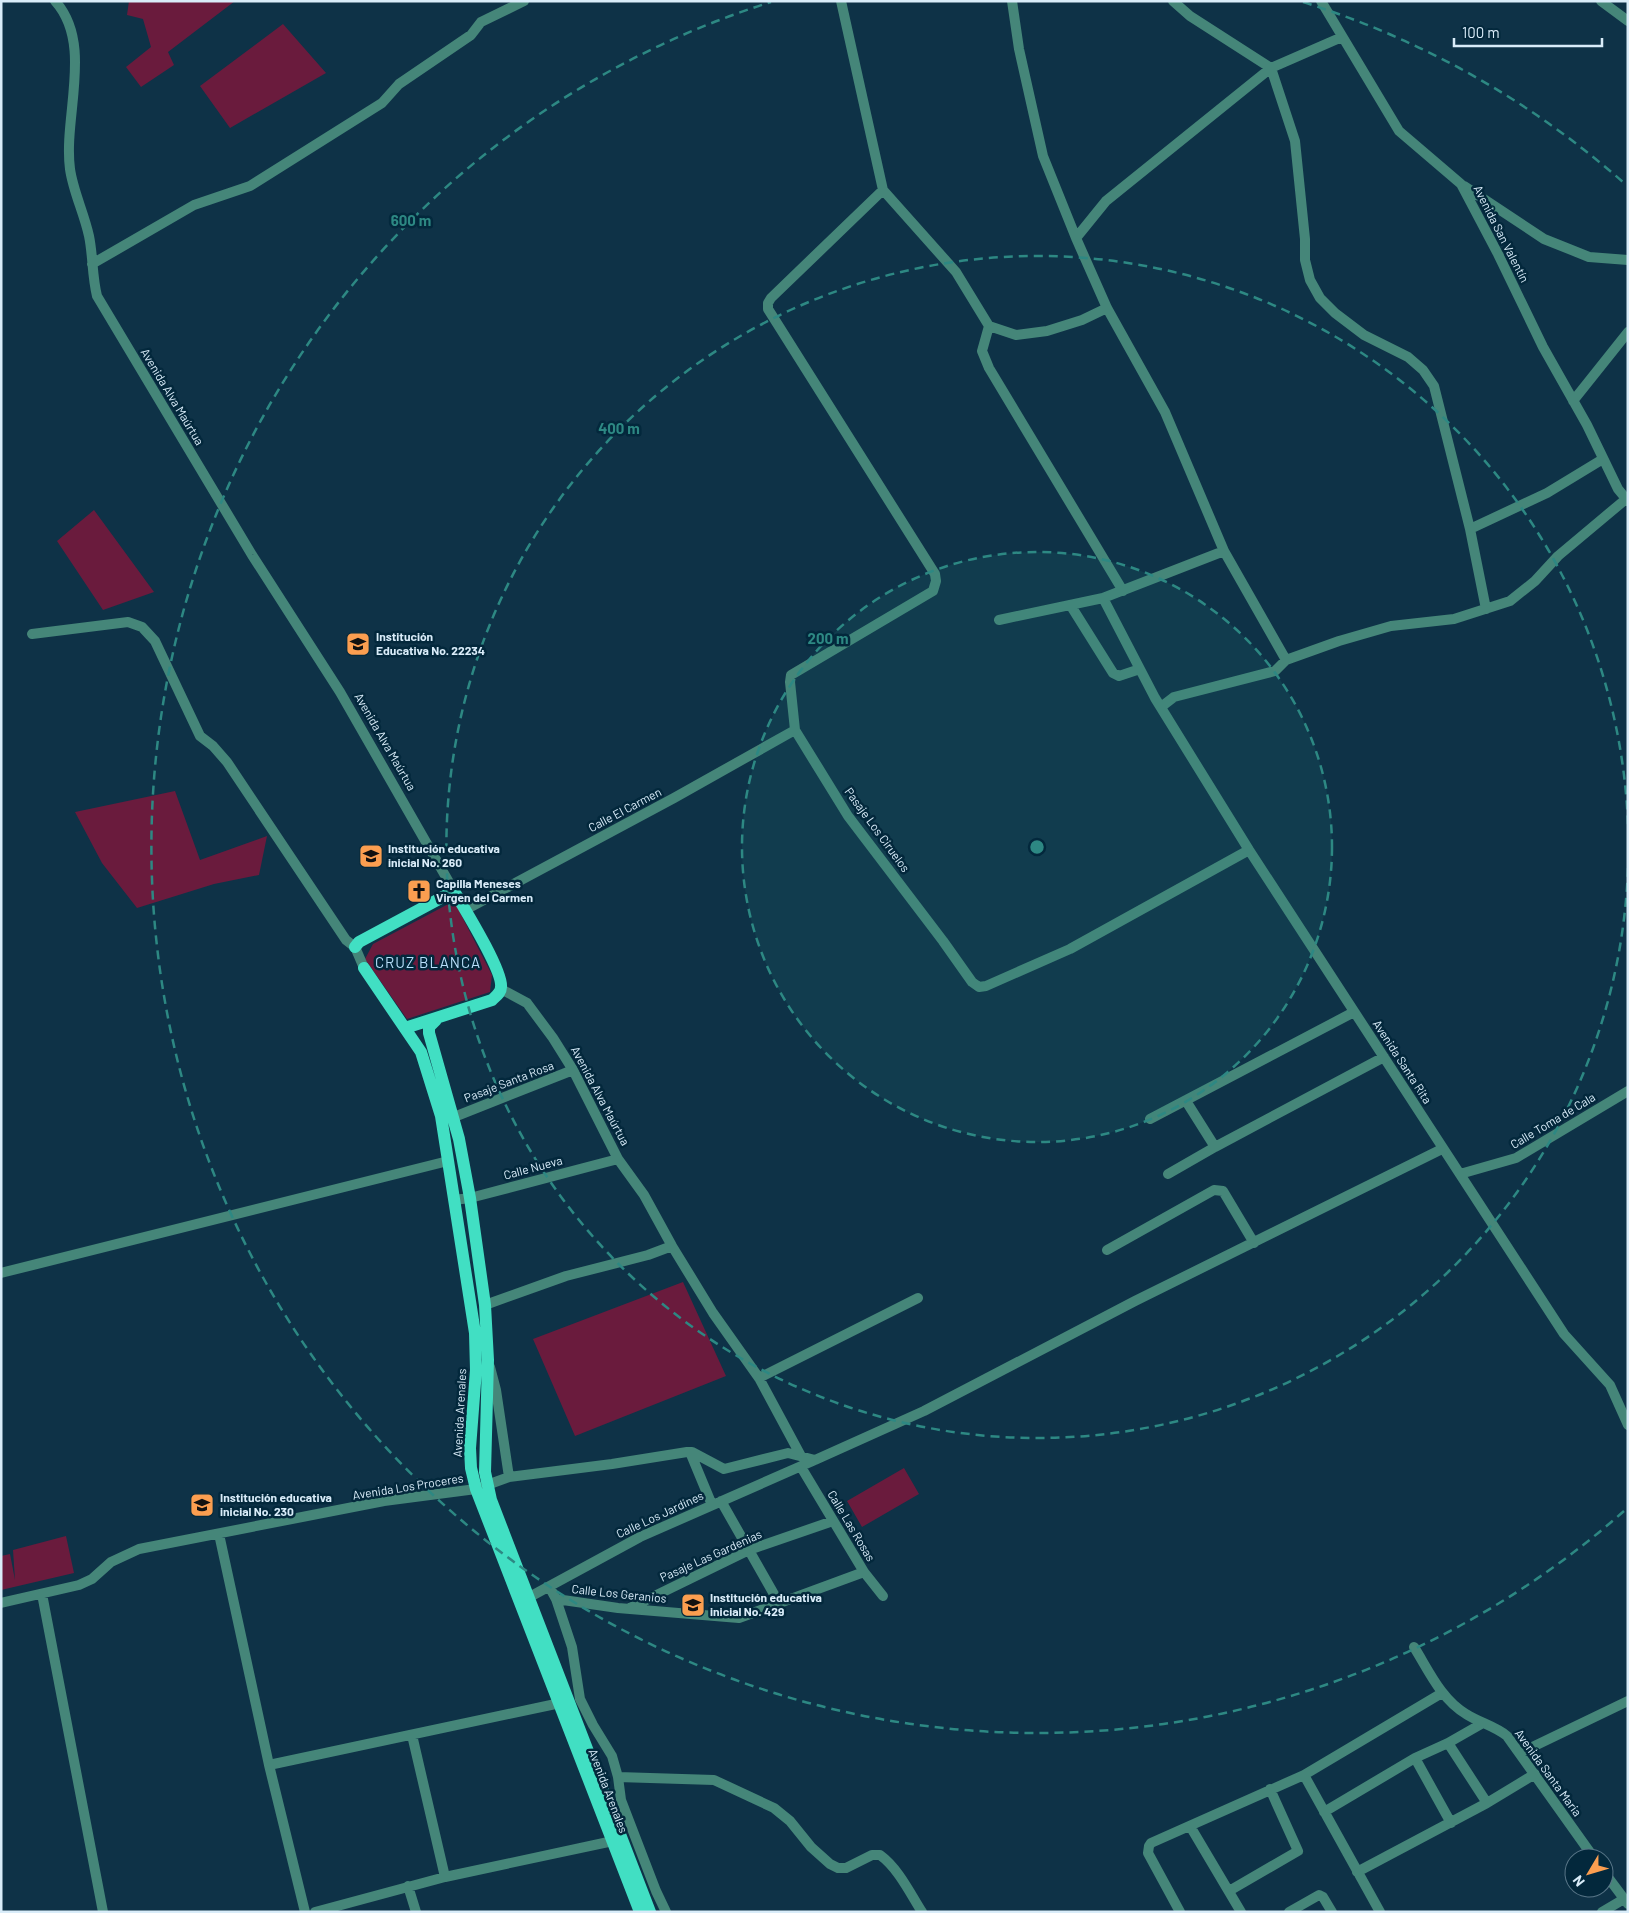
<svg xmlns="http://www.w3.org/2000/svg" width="1629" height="1913" font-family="Barlow,sans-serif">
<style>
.green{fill:#6a1b3d}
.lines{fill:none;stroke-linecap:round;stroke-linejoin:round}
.minor{stroke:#458679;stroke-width:10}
.major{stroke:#41dfc3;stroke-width:12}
.ring{fill:none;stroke:#2d8883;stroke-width:2.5;stroke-dasharray:9 6}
.labels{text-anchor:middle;stroke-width:5;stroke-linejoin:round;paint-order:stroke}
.street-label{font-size:12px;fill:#d9ecf9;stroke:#03283c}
.poi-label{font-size:12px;font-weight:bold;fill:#d9ecf9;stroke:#03283c;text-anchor:start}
.quarter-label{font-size:15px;letter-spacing:1px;fill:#b8dffa;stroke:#03283c}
.centre{fill:#2d8883;stroke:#03283c;stroke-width:2.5}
.ring-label{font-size:15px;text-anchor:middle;font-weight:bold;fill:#2d8883;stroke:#03283c;stroke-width:5;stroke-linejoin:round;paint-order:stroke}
</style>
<rect width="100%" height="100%" fill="#0e3247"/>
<path class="green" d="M129 1H235L168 52 174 65 141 87 126 67 151 47 143 19 127 15Z
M283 24 326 73 230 128 200 86Z
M94 510 154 592 103 610 57 541Z
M175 791 200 860 267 836 259 875 214 884 137 908 102 863 75 812Z
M454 901 492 975 490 992 407 1019 365 959 373 944Z
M683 1282 726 1376 575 1436 533 1339Z
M904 1468 919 1494 862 1527 847 1501Z
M66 1536 74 1573 1 1590V1556L10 1554 15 1580 13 1550Z"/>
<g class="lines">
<path class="minor" d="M55 1C94 44 63 116 70 169 73 191 84 213 89 236 93 255 92 276 97 296L252 555 340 692 454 891
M841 1 883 190 956 272 989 326 1016 335 1047 331 1082 320 1107 308
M1012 1 1019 49 1043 156 1076 238 1107 308 1165 412 1224 551 1286 660
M1173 1 1190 16 1271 68 1295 141 1305 239V260L1310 280 1320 298 1335 313 1364 335 1408 357 1423 370 1434 386 1470 529 1486 609
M1321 1 1399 131 1461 184 1498 254 1543 347 1587 425 1618 489 1628 501
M1601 1 1628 21
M1464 186 1544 239 1589 257 1628 260
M883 190 771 298 768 303V309L935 574 936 581 933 591 791 675 790 682 795 730 848 816 943 941 972 982 979 987 986 986 1070 949 1249 850
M1076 238 1106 201 1271 68 1342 37
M92 264 194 205 250 186 382 103 399 84 471 35 481 22 524 1
M989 326 982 351 989 368 1123 591
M1573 401 1628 332
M1470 529 1547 493 1603 459
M1103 598 1155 698 1249 850 1564 1334 1610 1385 1628 1425
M1071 606 1113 673 1119 676 1140 669
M999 620 1103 598 1224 551
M32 634 128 622 142 627 155 641 200 736 213 746 227 762 346 940 355 947 364 968
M1161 707 1174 697 1275 671 1286 660 1339 641 1391 626 1454 619 1510 601 1535 581 1558 556 1626 499
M465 910 674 798 795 730
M501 989 527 1003 553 1038 573 1070 618 1159 644 1195 672 1246 713 1313 759 1378 801 1456
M1186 1101 1215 1147
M454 1117 573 1070
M1150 1119 1354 1012
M1168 1174 1215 1147 1384 1057
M1460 1174 1516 1158 1628 1091
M454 1200 470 1198 618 1159
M1107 1250 1214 1190 1223 1191 1254 1243
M1 1273 448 1161
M485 1305 566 1276 648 1255 672 1246
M490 1367 496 1390 509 1477
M759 1378 918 1298
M690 1452 712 1505
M801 1467 864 1572 883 1596
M721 1501 779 1603
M219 1534 269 1765 305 1912
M550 1588 556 1599 618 1608 739 1618 864 1572
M42 1594 103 1912
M556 1599 572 1647 580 1699 593 1725 612 1756 618 1777 621 1800 656 1891 666 1912
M524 1600 640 1537 815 1460
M1 1603 79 1585 92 1579 111 1562 139 1549 384 1501 476 1489 509 1477 612 1464 687 1452H692L724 1469 788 1453 815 1460 924 1411 1135 1301 1442 1149
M630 1608 749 1550 833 1521
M1414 1647C1429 1671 1441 1699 1466 1714 1480 1723 1495 1726 1507 1736L1594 1858
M412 1735 445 1877
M1448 1743 1487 1803
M1520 1753 1628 1701
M1415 1758 1451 1823
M269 1765 565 1702
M1304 1775 1380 1912
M618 1777 714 1780 774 1808 790 1821 811 1847 830 1864 838 1868H846L872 1855H880C898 1868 910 1893 922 1912
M1324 1812 1415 1758 1448 1743 1483 1723
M1190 1826 1241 1912
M1357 1872 1487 1803 1535 1774
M1604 1872 1628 1904
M408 1886 416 1912
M1229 1891 1298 1851 1270 1789
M315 1912 445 1877 613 1841
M1180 1912 1148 1853 1149 1846 1151 1843 1304 1775 1442 1693
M1289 1912 1319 1895 1323 1897 1332 1912
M1602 1912 1624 1899"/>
<path class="major" d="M355 947 359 942 454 891C464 908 503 971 501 987 501 993 496 996 492 1000L405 1028
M364 968 421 1052 441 1116 475 1333 476 1370 470 1448 471 1468 476 1489 640 1912
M436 1020 429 1027V1033L459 1139 470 1198 485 1305 488 1360 485 1472 491 1500 650 1912"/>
</g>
<circle cx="1037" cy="847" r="295" fill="#2d8883" fill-opacity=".12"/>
<g class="ring">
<circle cx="1037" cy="847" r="295"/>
<path d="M1628 868A591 591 0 1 1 1628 826"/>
<path d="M1624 1511A886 886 0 1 1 771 2M1303 2A886 886 0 0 1 1624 183"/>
</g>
<defs>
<g id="school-square" transform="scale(1.25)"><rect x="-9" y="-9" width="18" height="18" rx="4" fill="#fb9e50" stroke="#03283c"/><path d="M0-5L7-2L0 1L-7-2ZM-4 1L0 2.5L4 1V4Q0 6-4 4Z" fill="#111"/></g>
<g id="church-square" transform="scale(1.25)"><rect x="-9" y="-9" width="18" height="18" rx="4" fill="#fb9e50" stroke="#03283c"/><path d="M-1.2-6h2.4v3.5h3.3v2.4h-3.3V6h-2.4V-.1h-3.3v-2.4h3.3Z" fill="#111"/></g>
</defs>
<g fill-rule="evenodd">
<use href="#school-square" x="358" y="644"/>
<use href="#school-square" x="371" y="856"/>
<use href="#church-square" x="419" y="891"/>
<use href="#school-square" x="202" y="1505"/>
<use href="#school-square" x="693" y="1605"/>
</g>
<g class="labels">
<g class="street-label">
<text transform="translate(1501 234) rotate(63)" y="4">Avenida San Valentín</text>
<text transform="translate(172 397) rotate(59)" y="4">Avenida Alva Maúrtua</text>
<text transform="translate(385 742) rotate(60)" y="4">Avenida Alva Maúrtua</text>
<text transform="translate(625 810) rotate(-28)" y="4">Calle El Carmen</text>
<text transform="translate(877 830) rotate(54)" y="4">Pasaje Los Ciruelos</text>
<text transform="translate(1402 1062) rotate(57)" y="4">Avenida Santa Rita</text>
<text transform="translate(509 1082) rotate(-21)" y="4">Pasaje Santa Rosa</text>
<text transform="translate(600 1096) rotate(62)" y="4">Avenida Alva Maúrtua</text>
<text transform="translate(1553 1121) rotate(-31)" y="4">Calle Toma de Cala</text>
<text transform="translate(533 1168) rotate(-15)" y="4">Calle Nueva</text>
<text transform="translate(460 1413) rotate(-87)" y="4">Avenida Arenales</text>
<text transform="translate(408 1487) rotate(-9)" y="4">Avenida Los Proceres</text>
<text transform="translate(660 1515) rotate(-25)" y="4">Calle Los Jardines</text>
<text transform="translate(851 1526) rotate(59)" y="4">Calle Las Rosas</text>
<text transform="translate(711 1556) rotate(-24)" y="4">Pasaje Las Gardenias</text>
<text transform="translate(619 1594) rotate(6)" y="4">Calle Los Geranios</text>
<text transform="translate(1548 1773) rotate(54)" y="4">Avenida Santa Maria</text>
<text transform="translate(608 1791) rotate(69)" y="4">Avenida Arenales</text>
</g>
<g class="poi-label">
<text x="376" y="641">Institución<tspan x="376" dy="14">Educativa No. 22234</tspan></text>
<text x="388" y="853">Institución educativa<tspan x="388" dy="14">inicial No. 260</tspan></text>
<text x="436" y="888">Capilla Meneses<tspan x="436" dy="14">Virgen del Carmen</tspan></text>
<text x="220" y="1502">Institución educativa<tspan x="220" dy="14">inicial No. 230</tspan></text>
<text x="710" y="1602">Institución educativa<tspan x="710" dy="14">inicial No. 429</tspan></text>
</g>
<g class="quarter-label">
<text x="428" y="968">CRUZ BLANCA</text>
</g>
</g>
<circle cx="1037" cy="847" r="8" class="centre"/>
<g class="ring-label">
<text x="411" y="226">600 m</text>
<text x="619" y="434">400 m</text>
<text x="828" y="644">200 m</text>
</g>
<rect width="1629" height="1913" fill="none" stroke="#d9ecf9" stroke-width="5"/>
<g transform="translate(1589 1873) rotate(232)"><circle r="24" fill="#03283c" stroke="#597688"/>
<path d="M0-4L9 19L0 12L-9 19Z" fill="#fb9e50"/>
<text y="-8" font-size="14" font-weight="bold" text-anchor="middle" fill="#d9ecf9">N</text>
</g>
<path d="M1454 38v8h148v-8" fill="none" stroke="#d9ecf9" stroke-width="2.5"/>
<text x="1462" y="38" font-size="15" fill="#d9ecf9" stroke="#03283c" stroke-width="4" paint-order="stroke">100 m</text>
</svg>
